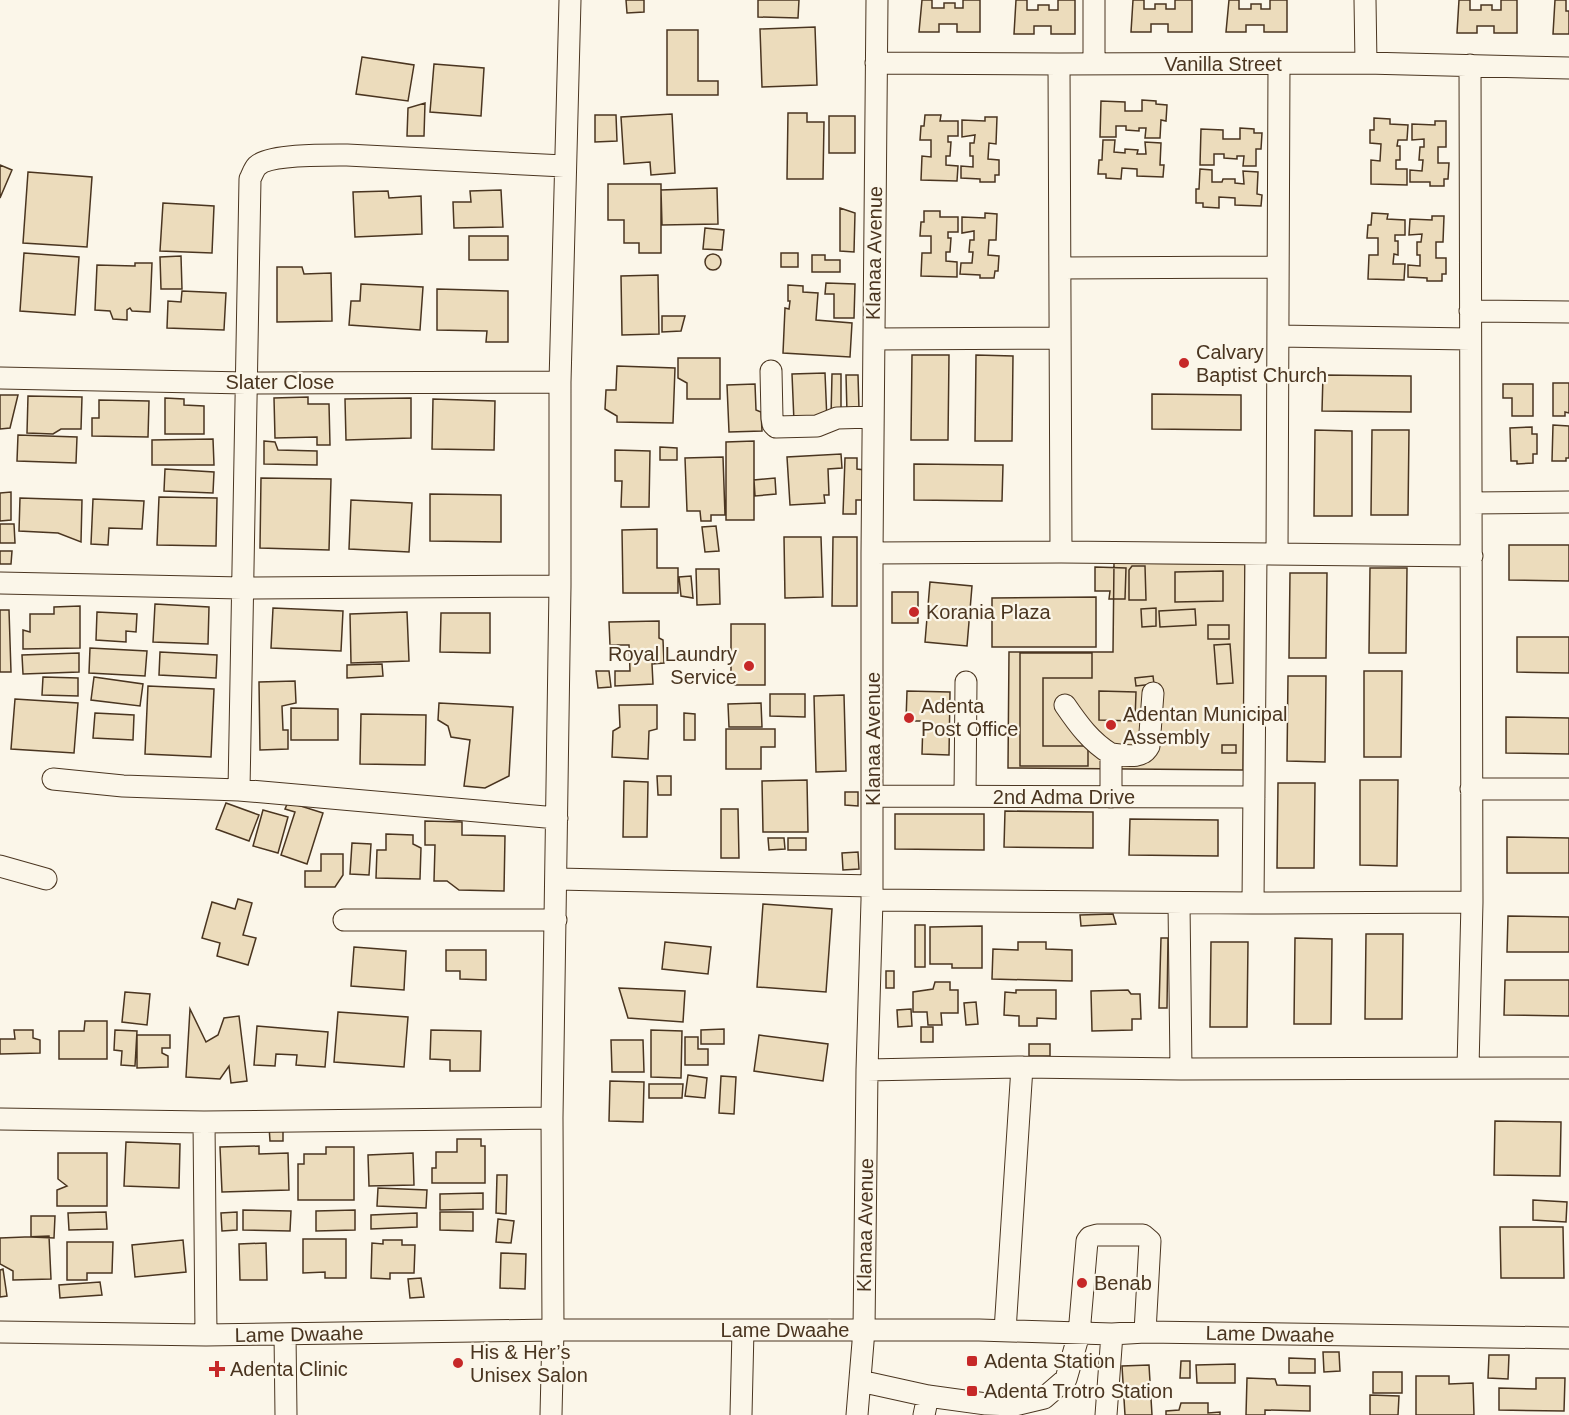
<svg xmlns="http://www.w3.org/2000/svg" width="1569" height="1415" font-family="Helvetica,sans-serif">
<style>
.building{fill:#ecdcbc;stroke:#4a3520;stroke-width:1.5}
.lines{fill:none;stroke-linecap:round;stroke-linejoin:round}
.minor-casing{stroke:#4a3520;stroke-width:23}
.minor{stroke:#fbf6e9;stroke-width:21}
.poi-dot{fill:#c62828;stroke:#fbf6e9;stroke-width:2}
.labels{text-anchor:middle;stroke-width:4.5;stroke-linejoin:round;paint-order:stroke}
.street-label{font-size:20px;fill:#4a3520;stroke:#fbf6e9}
.poi-label{font-size:20px;fill:#4a3520;stroke:#fbf6e9;text-anchor:start}
</style>
<rect width="100%" height="100%" fill="#fbf6e9"/>
<path class="building" d="M626 0H644V12L627 13Z
M758 0H799L798 18 758 17Z
M922 0H932V8H944V3H955V8H963V0H980V32H957V24H939V32H919Z
M1016 0H1027V10H1038V5H1049V10H1058V0H1075V34H1051V26H1034V34H1014Z
M1133 0H1144V9H1155V4H1166V9H1175V0H1192V32H1168V24H1151V32H1131Z
M1229 0H1239V9H1251V4H1261V9H1270V0H1287V32H1264V25H1246V32H1226Z
M1459 0H1470V10H1481V5H1492V10H1501V0H1517V33H1494V26H1477V33H1457Z
M1555 0H1566V11H1569V34H1553Z
M815 27 817 85 762 87 760 29Z
M667 30H698V81H718V95H667Z
M362 57 414 65 408 101 356 94Z
M434 64 484 68 481 116 430 112Z
M1142 100 1156 101V104L1167 105 1166 121 1161 120 1160 138H1145L1146 128H1139V131L1126 130V126H1116V137H1100L1101 101 1125 102V111H1142Z
M425 103 424 136H407L408 108Z
M788 113H807V122H824L823 179H787Z
M672 114 675 173 651 175 650 162 624 164 621 117Z
M595 115H616L617 141 595 142Z
M925 115H941L940 121H958V136H948V142H951L950 156H946V165L958 166 957 181 921 180 922 156 931 157V140H920L921 126H924Z
M829 116H855V153H829Z
M985 117H997L996 144 989 143 988 159 999 160V175H995V182H980V179L961 178V166L973 167V156H970V143H974L975 135 962 137V120L985 121Z
M1374 118 1390 119V124L1408 125 1407 140H1398L1397 146H1400V160H1396V169H1407V185L1371 184V160L1380 161 1381 144 1370 143V130H1374Z
M1435 121H1446V147H1438V163H1449L1448 179H1444V186H1430V182H1410V170L1422 171 1423 160H1419L1420 147H1424V139L1412 140V124L1435 125Z
M1240 128 1254 129V133H1262L1261 149H1256V166H1243L1244 156H1237V159L1224 158V154H1214V165H1200L1201 129 1223 130V139H1240Z
M1103 140H1115L1114 152 1125 153V149L1138 150 1137 154H1146L1145 142 1161 143 1160 165H1164L1163 177 1137 176V169L1122 168 1121 179 1106 178V174H1098L1099 160H1102Z
M0 165 12 170 0 198Z
M1200 169 1212 170V182H1222L1223 179H1235V183L1244 184 1243 171 1258 172 1257 194 1262 195 1261 206 1235 205V198L1219 197V208L1203 207V203H1196V189H1199Z
M28 172 92 177 87 247 23 243Z
M608 184H661V253H639V243H624V220H608Z
M717 188 718 224 662 225 661 190Z
M501 190 503 227 454 228 453 202H471L470 191Z
M388 191 389 198 421 196 422 234 355 237 353 192Z
M163 203 214 206 212 253 160 251Z
M840 208 855 213 854 252 840 251Z
M924 211H940V217H958V232H948V238H951L950 252H946V261L957 262V277L921 276 922 253H931V236H920L921 222H924Z
M985 213 997 214 996 240H989L988 255 999 256 998 271H995L994 278H980V275L960 274 961 263H972L973 252H969L970 240H974V231L962 233V217L985 218Z
M1372 213 1388 214 1387 219 1405 220V235H1395V241H1398V255L1394 254 1393 264H1405L1404 280 1368 279 1369 255H1378V238H1367L1368 225H1371Z
M1432 216H1444L1443 242H1436V258H1446V274H1442V281H1427V278L1408 277V265L1420 266V255H1417V242H1421L1422 234 1409 235 1410 219 1432 220Z
M705 228 724 230 722 250 703 249Z
M469 236H508V260H469Z
M24 253 79 257 75 315 20 311Z
M781 253H798V267H781Z
M705 262a8 8 0 1 1 16 0a8 8 0 1 1-16 0Z
M812 255H825V260H840V272H812Z
M181 256 182 289H161L160 257Z
M135 263H152L150 312 132 311 130 308 127 310V320L113 319 110 311 95 310 97 265 135 266Z
M277 267H302L304 274 331 273 332 321 277 322Z
M658 275 659 334 622 335 621 276Z
M826 283 855 284 854 318H834V294H825Z
M361 284 423 287 420 330 349 325 351 301H360Z
M788 285 803 286V292L818 293 816 320 852 323 850 357 783 353 785 308 789 309 790 301H788Z
M437 289 508 291V342H486L487 331 437 330Z
M182 291 226 293 224 330 167 328 168 301 181 302Z
M662 316H685L681 331 662 332Z
M912 355H949L948 440H911Z
M976 355 1013 356 1012 441H975Z
M678 358H720V399H687V383L678 378Z
M617 366 675 368 673 423 617 422V416L605 409 606 390H616Z
M825 373 827 421 794 422 792 374Z
M832 374H841V412L831 417Z
M846 375H858L859 409 847 413Z
M1323 375 1411 376V412L1322 411Z
M1553 383H1569V413L1565 412V416H1553Z
M755 384 756 410 761 412 762 431 729 432 727 385Z
M1503 384H1533V416H1512V398H1503Z
M1152 394 1241 395V430L1152 429Z
M0 395H18L10 428 0 429Z
M28 396 82 397 81 429H61L53 434 27 433Z
M308 397V404H329L330 445H317V437L275 438 274 398Z
M165 398 184 399V405L204 406V434H165Z
M411 398V438L346 440 345 399Z
M433 399 495 401 494 450 432 449Z
M99 400 149 401 148 437 92 436V418H99Z
M1553 425 1569 426V458H1566V461H1552Z
M1532 427V434H1537V454H1533V463L1517 464V461H1511L1510 428Z
M1315 430 1352 431V516H1314Z
M1372 430H1409L1408 515H1371Z
M18 435 77 437 76 463 17 461Z
M213 439 214 465H152V440Z
M264 441 275 442 278 450 317 451V465L264 464Z
M754 441V520H726V442Z
M660 447 677 448V460H660Z
M615 450 650 451 649 507H621L622 481H615Z
M841 454 842 468 828 469 829 495H824L825 503 790 505 787 457Z
M723 457 725 515H711V521H701L700 511H687L685 458Z
M845 458H857V469L865 470 864 500H856V514H843Z
M914 464 1003 465 1002 501 914 500Z
M165 469 214 472 213 493 164 491Z
M261 478 331 479 329 550 260 548Z
M775 478 776 494 755 496 754 480Z
M11 492V520L0 521V493Z
M430 494 501 495V542L430 541Z
M159 497 217 498 216 546 157 545Z
M20 498 82 500 81 542 58 533 19 531Z
M93 499 144 501 142 529 109 528 108 545 91 544Z
M351 500 412 503 409 552 349 549Z
M0 524H14L15 543H0Z
M716 526 719 551 705 552 702 527Z
M657 529V568H678V593H623L622 530Z
M784 537H821L823 597 785 598Z
M833 537H857V606H832Z
M1509 545H1569V581L1509 580Z
M0 551H12L11 564H0Z
M1114 563 1245 564 1243 770 1008 768 1009 652H1113Z
M1132 566H1145L1146 600H1129V570Z
M1095 567 1126 568 1125 599H1109L1110 591H1095Z
M1370 568H1407L1406 653H1369Z
M696 569H719L720 604 697 605Z
M1223 571V601L1175 602V572Z
M1290 573H1327L1326 658H1289Z
M691 576 693 598 681 596 679 577Z
M930 582 972 586 967 646 925 642Z
M892 592H918V623H892Z
M1096 597V647H992V598Z
M155 604 209 607 208 644 153 642Z
M80 606V648L23 649V630L30 632V614H54V607Z
M273 608 343 611 341 651 271 648Z
M1156 608V626L1142 627 1141 609Z
M1195 609 1196 625 1160 627 1159 611Z
M0 610H9L11 672H0Z
M97 612 137 614 136 632 126 631V642L96 640Z
M407 612 409 661 351 663 350 614Z
M441 613H490V653L440 652Z
M659 621V638L663 640 664 663 652 664 653 684 615 686V671H630L629 645H610L609 622Z
M731 624H765V685H731Z
M1208 625H1229V639H1208Z
M1517 637H1569V673L1517 672Z
M1230 644 1233 683 1217 684 1214 645Z
M90 648 147 651 145 676 89 673Z
M160 652 217 655 216 678 159 675Z
M79 653V672L23 674 22 655Z
M1020 653H1092V678H1043V746H1088V766H1020Z
M382 664 383 676 347 678V665Z
M596 671H609L611 687 598 688Z
M1364 671H1402L1401 757H1364Z
M1153 676 1154 684 1136 686 1135 678Z
M1288 676H1326L1325 762 1287 761Z
M43 677 78 678V696L42 695Z
M94 677 143 684 140 706 91 700Z
M295 681 296 703 282 706 283 730H288V749L260 750 259 682Z
M148 686 214 689 211 757 145 754Z
M907 691 950 692 949 755 922 754 923 721H906Z
M1099 691 1136 692 1135 721 1099 720Z
M770 694H805V717L770 716Z
M844 695 846 771 816 772 814 696Z
M15 699 78 703 74 753 11 749Z
M439 703 513 707 509 776 485 788 464 786 470 740 451 737 448 726 438 720Z
M761 703 762 727H729L728 704Z
M619 705H657V729L649 731 648 759 612 757 613 731 620 727Z
M291 708 338 709V740H291Z
M95 713 134 715 133 740 93 738Z
M684 713 695 714V740H684Z
M361 714 426 715 425 765 360 764Z
M1506 717 1569 718V754L1506 753Z
M726 729H775V747H761V769H726Z
M1222 745H1236V753H1222Z
M657 776H671V795H658Z
M807 780 808 832H763L762 781Z
M1360 780H1398L1397 866 1360 865Z
M624 781 648 782 647 837H623Z
M1278 783H1315L1314 868H1277Z
M845 792H858V806L845 805Z
M288 802 323 813 307 864 281 855 295 812 285 809Z
M226 803 259 815 249 841 216 829Z
M721 809H738L739 858H721Z
M263 810 288 817 278 853 253 846Z
M1005 811 1093 812V848L1004 847Z
M895 814H984V850L895 849Z
M1130 819 1218 820V856L1129 855Z
M425 821 462 822V835L505 836 504 891 459 890 447 881H434L435 845H425Z
M386 834 413 835V844L421 848 420 879 376 878 377 850H386Z
M1507 837 1569 838V873H1507Z
M768 838H784L785 849 769 850Z
M788 838H806V850H788Z
M352 843 371 844 369 875 350 874Z
M858 852 859 869 843 870 842 853Z
M321 854H343V875L335 887H305V871H321Z
M238 899 252 903 243 935 256 938 248 965 217 956 220 943 202 938 212 902 235 909Z
M763 904 832 909 826 992 757 987Z
M1113 914 1116 924 1081 926 1080 915Z
M1508 916 1569 917V952H1507Z
M915 925H925V967H915Z
M982 926V968H952V964H930V927Z
M1366 934H1403L1402 1019H1365Z
M1161 938H1168L1167 1008H1159Z
M1295 938 1332 939 1331 1024H1294Z
M665 942 711 947 708 974 662 969Z
M1018 942H1046V949L1072 950V981L992 979 993 949 1018 950Z
M1211 942H1248L1247 1027H1210Z
M354 947 406 951 404 990 351 986Z
M446 950H486V980L460 979V971H446Z
M886 971H894V988H886Z
M1505 980H1569V1016L1504 1015Z
M935 982H950V990H958V1013H941L942 1025H928L927 1012H913V992L933 989Z
M619 988 685 991 683 1022 628 1018Z
M1016 990H1056V1019L1037 1018V1026H1019V1016L1004 1015 1005 992 1016 993Z
M1128 990 1131 994H1140L1141 1019H1132V1030L1092 1031 1091 991Z
M125 992 150 994 147 1025 122 1022Z
M976 1002 978 1024 966 1025 964 1003Z
M190 1009 206 1042 218 1035 224 1018 239 1016 247 1081 231 1083 229 1066 220 1079 186 1077Z
M911 1009 912 1026 898 1027 897 1010Z
M338 1012 408 1017 404 1067 334 1062Z
M85 1021H107V1059H59V1031H84Z
M257 1026 328 1032 325 1067 296 1065 297 1055 276 1054 275 1066 254 1065Z
M921 1027H933V1042H921Z
M724 1029V1044H701V1030Z
M14 1030H33V1038L40 1040V1053L0 1054V1039H15Z
M115 1030 137 1031 135 1066 121 1065 122 1051 114 1050Z
M431 1030 481 1031 480 1071H450V1060L430 1059Z
M651 1030 682 1031 681 1078 651 1077Z
M137 1035H170V1048H162V1053L168 1056V1067L137 1068Z
M759 1035 828 1044 823 1081 754 1071Z
M685 1037H698V1049H708V1065H685Z
M611 1040H643L644 1072H612Z
M1029 1044H1050V1056H1029Z
M688 1075 707 1078 705 1098 685 1096Z
M721 1076 736 1077 734 1114 719 1113Z
M610 1081 644 1082 643 1122 609 1121Z
M649 1084H683L682 1098H649Z
M1495 1121 1561 1122 1560 1176 1494 1175Z
M269 1126H283V1141H270Z
M457 1139H481V1146H485V1183H432V1168H436V1152H457Z
M126 1142 180 1144 179 1188 124 1186Z
M259 1146V1154L288 1153 289 1190 222 1192 220 1147Z
M326 1147H354V1200H298V1164H304V1154H326Z
M58 1153H107V1206H57V1190L67 1186 58 1179Z
M413 1153 414 1185 369 1186 368 1155Z
M497 1175H507L506 1214 496 1213Z
M378 1188 427 1190 426 1208 377 1206Z
M483 1193V1209L440 1210V1194Z
M1533 1200 1567 1202 1566 1222 1533 1220Z
M243 1210 291 1211 290 1231 243 1230Z
M355 1210V1230L316 1231V1211Z
M106 1212 107 1229 69 1230 68 1213Z
M237 1212V1230L222 1231 221 1213Z
M440 1212H473V1231L440 1230Z
M417 1213V1227L371 1229V1215Z
M31 1216H55L54 1238 31 1237Z
M498 1219 514 1221 511 1243 496 1242Z
M1500 1227H1563L1564 1278H1501Z
M49 1236 51 1279 13 1280V1271L0 1264V1238Z
M303 1239H346V1278H325V1272L303 1273Z
M183 1240 186 1272 135 1277 132 1245Z
M383 1240H402V1245H415L414 1273H390V1279L371 1278 372 1243 383 1244Z
M67 1242H113L112 1273H87V1280H67Z
M266 1243 267 1280H240L239 1244Z
M501 1253 526 1254 525 1289 500 1288Z
M3 1269 7 1296 0 1297V1270Z
M421 1278 424 1297 410 1298 408 1279Z
M100 1282 102 1295 60 1298 59 1285Z
M1323 1352H1339L1340 1371 1324 1372Z
M1489 1355H1509L1508 1379 1488 1378Z
M1289 1358 1315 1359V1373H1289Z
M1181 1361H1190V1378H1180Z
M1235 1364V1383H1197L1196 1365Z
M1149 1365 1152 1415H1125L1122 1366Z
M1373 1372H1402V1393H1373Z
M1416 1376H1449V1384L1473 1383 1474 1415H1416Z
M1247 1378 1275 1379 1277 1385 1310 1386V1411L1265 1410V1415H1246Z
M1536 1378H1565L1564 1411 1499 1410V1388L1536 1389Z
M1370 1395 1399 1396 1398 1415H1370Z
M1181 1403H1208V1413L1220 1412V1415H1166V1411L1179 1410Z"/>
<g class="lines">
<g class="minor-casing">
<path id="minor" d="M1094 0V64
M1365 0 1366 63
M876 63 1059 64 1366 63 1569 68
M1059 64 1061 552
M1060 268 1278 267
M1470 311 1569 312
M1278 336 1470 339
M874 339 1060 338
M771 371 772 418 773 424 776 427 817 426 837 418 873 417
M0 378 246 383 560 382
M1471 503 1569 502
M872 553 1061 552 1472 556
M1277 554 1279 64
M0 583 242 588 560 586
M1065 705C1078 724 1091 742 1111 754V797
M1111 754C1124 755 1142 760 1149 746L1153 693
M53 779 123 786 239 790 557 818
M1471 789H1569
M239 790 250 179C252 175 254 169 257 166 269 154 328 155 347 155L564 166
M873 796 1254 797
M965 796 966 682
M0 866 46 879
M557 879 872 886
M872 900 1253 903 1472 902
M1179 903 1181 1069
M1253 903 1256 554
M344 920H556
M1468 1068 1472 902 1470 65
M867 1070 1022 1067 1181 1069 1569 1068
M0 1119 204 1122 552 1118
M204 1122 206 1335
M1005 1331 1022 1067
M0 1332 206 1335 553 1330H979L1112 1334 1145 1332 1569 1338
M285 1334 286 1415
M860 1381 928 1396 986 1404 1015 1405 1044 1398 1066 1379 1079 1334 1087 1241 1090 1237 1097 1235H1143L1150 1241 1145 1332
M551 1415 553 1330 552 1118 560 586V382L570 0
M741 1415 743 1330
M857 1415 864 1330 867 1070 872 900V553L877 0
M924 1415 928 1396
M1106 1415 1112 1334"/>
</g>
<use href="#minor" class="minor"/>
</g>
<g class="poi-dot">
<circle cx="1184" cy="363" r="6"/>
<circle cx="914" cy="612" r="6"/>
<circle cx="749" cy="666" r="6"/>
<circle cx="909" cy="718" r="6"/>
<circle cx="1111" cy="725" r="6"/>
<circle cx="1082" cy="1283" r="6"/>
<rect x="966" y="1355" width="12" height="12" rx="3"/>
<circle cx="458" cy="1363" r="6"/>
<path d="M214 1360h6v6h6v6h-6v6h-6v-6h-6v-6h6z"/>
<rect x="966" y="1385" width="12" height="12" rx="3"/>
</g>
<g class="labels">
<g class="street-label">
<text x="1223" y="71">Vanilla Street</text>
<text transform="translate(874 253) rotate(-89)" y="7">Klanaa Avenue</text>
<text x="280" y="389">Slater Close</text>
<text transform="translate(873 739) rotate(-90)" y="7">Klanaa Avenue</text>
<text x="1064" y="804">2nd Adma Drive</text>
<text transform="translate(865 1225) rotate(-89)" y="7">Klanaa Avenue</text>
<text x="785" y="1337">Lame Dwaahe</text>
<text transform="translate(299 1334) rotate(-1)" y="7">Lame Dwaahe</text>
<text transform="translate(1270 1334) rotate(1)" y="7">Lame Dwaahe</text>
</g>
<g class="poi-label">
<text x="1196" y="359">Calvary<tspan x="1196" dy="23">Baptist Church</tspan></text>
<text x="926" y="619">Korania Plaza</text>
<text x="737" y="661" text-anchor="end">Royal Laundry<tspan x="737" dy="23">Service</tspan></text>
<text x="921" y="713">Adenta<tspan x="921" dy="23">Post Office</tspan></text>
<text x="1123" y="721">Adentan Municipal<tspan x="1123" dy="23">Assembly</tspan></text>
<text x="1094" y="1290">Benab</text>
<text x="470" y="1359">His &amp; Her’s<tspan x="470" dy="23">Unisex Salon</tspan></text>
<text x="984" y="1368">Adenta Station</text>
<text x="230" y="1376">Adenta Clinic</text>
<text x="984" y="1398">Adenta Trotro Station</text>
</g>
</g>
</svg>
